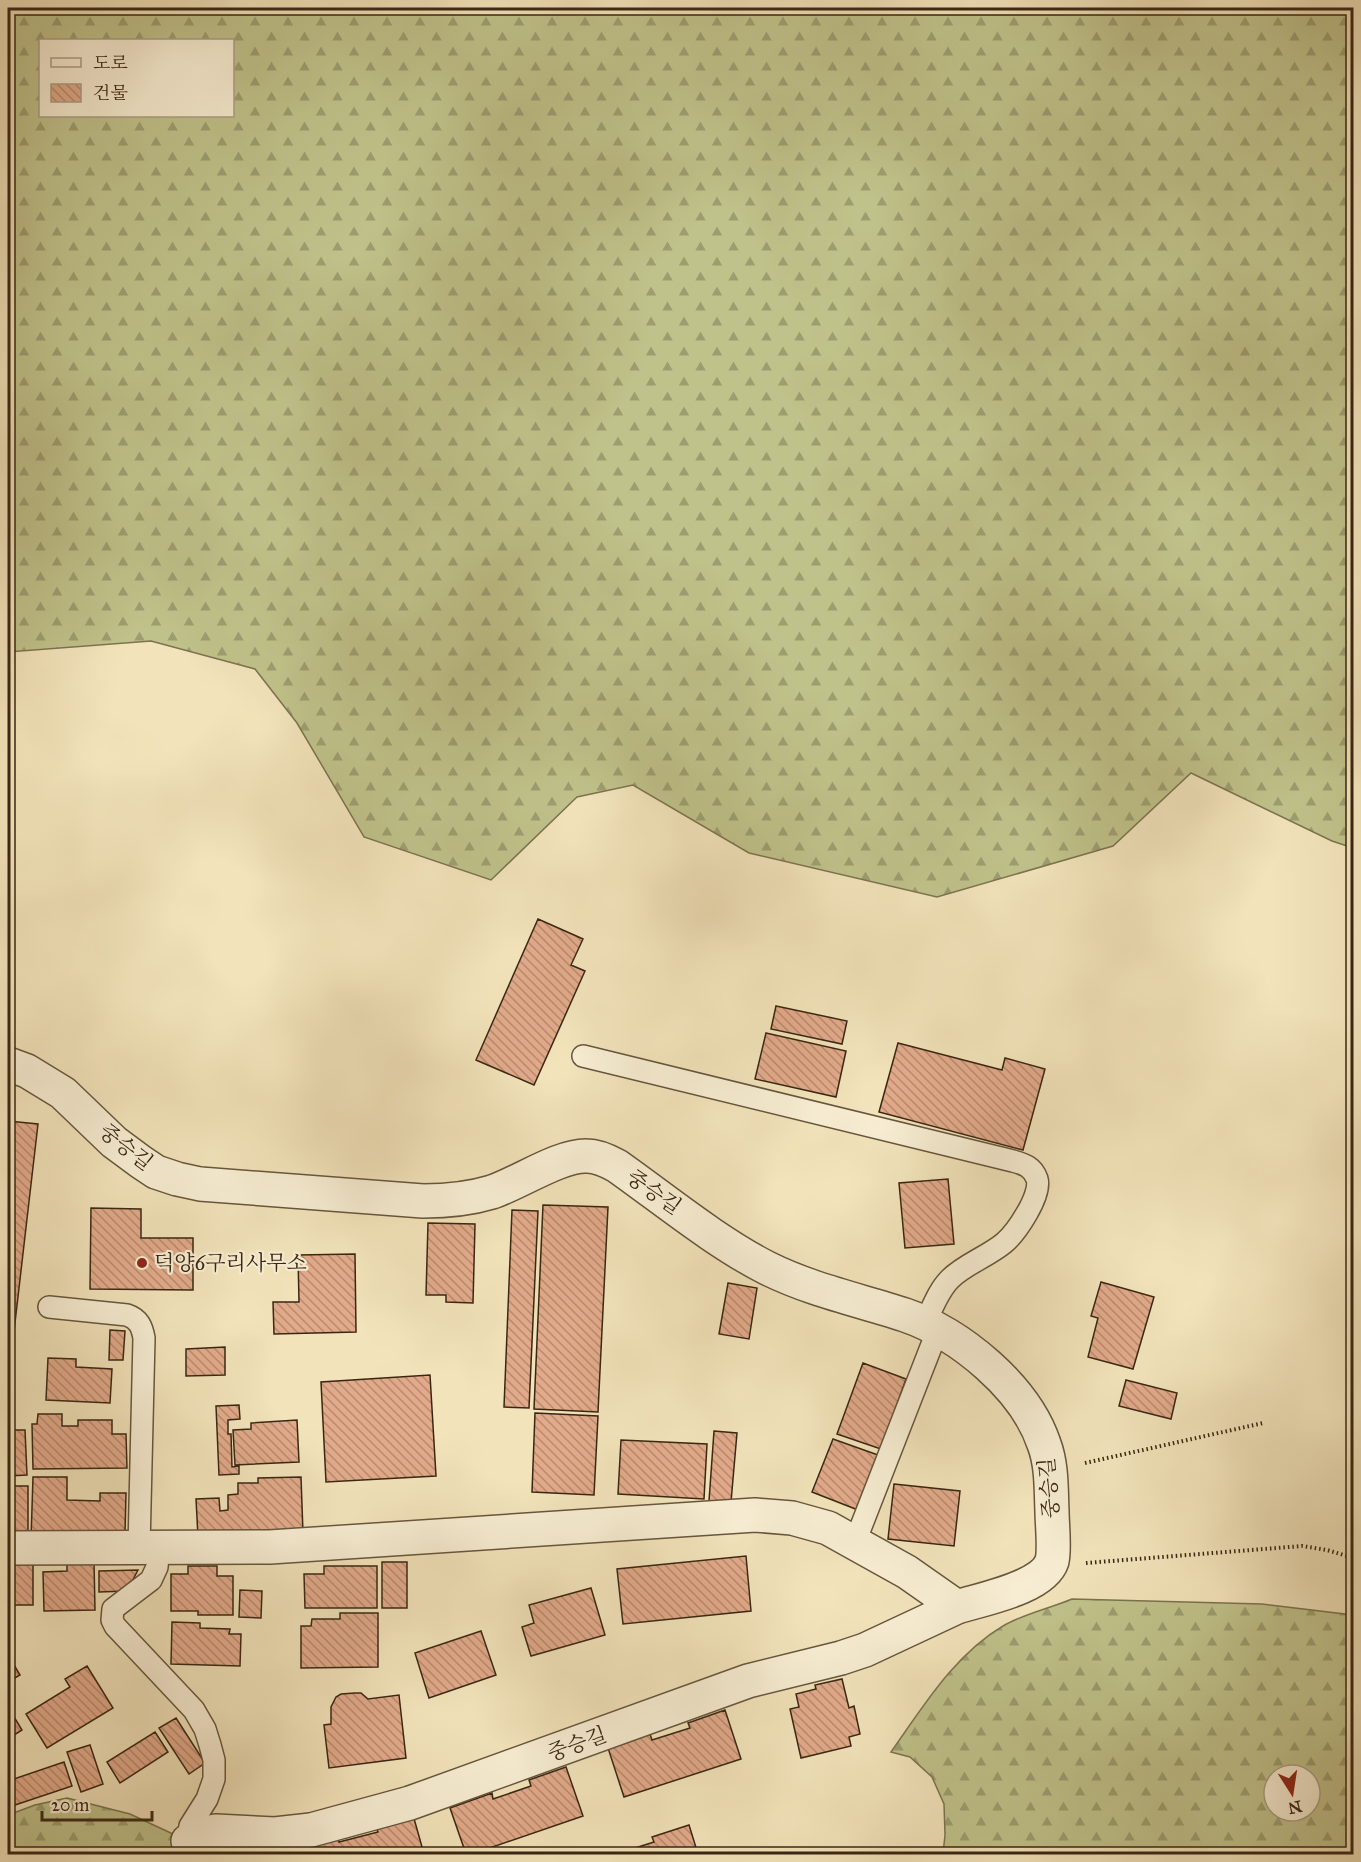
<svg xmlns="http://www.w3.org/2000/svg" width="1361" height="1862" font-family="'IM FELL Great Primer','Noto Serif KR',serif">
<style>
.forest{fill:url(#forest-firs);stroke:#7c744f;stroke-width:1.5;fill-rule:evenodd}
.building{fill:url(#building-back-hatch);stroke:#392713;stroke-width:1.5}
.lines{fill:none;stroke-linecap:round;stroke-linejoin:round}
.lane-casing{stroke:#67563d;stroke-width:24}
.street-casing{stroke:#67563d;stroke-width:36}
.path{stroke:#392713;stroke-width:4;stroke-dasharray:1.5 3;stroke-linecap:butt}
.lane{stroke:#f7edd2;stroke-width:21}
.street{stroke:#f7edd2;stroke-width:33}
.poi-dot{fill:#8f2418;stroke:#f7edd2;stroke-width:2}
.labels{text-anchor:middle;stroke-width:4.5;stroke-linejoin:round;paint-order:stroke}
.street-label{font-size:21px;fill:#392713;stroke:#f7edd2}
.poi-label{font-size:21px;fill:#392713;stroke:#f7edd2;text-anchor:start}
</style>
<defs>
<pattern id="forest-firs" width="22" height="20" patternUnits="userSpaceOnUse" patternTransform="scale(1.5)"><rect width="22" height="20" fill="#c0c28b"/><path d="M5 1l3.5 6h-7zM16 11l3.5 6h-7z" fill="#9d9e70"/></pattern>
<pattern id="building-back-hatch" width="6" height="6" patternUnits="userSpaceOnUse" patternTransform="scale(1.5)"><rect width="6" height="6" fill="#e2aa8a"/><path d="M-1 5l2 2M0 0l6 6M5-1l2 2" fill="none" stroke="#b88a70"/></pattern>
</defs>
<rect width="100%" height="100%" fill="#f2e3ba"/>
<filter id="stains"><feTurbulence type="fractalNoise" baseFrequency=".00333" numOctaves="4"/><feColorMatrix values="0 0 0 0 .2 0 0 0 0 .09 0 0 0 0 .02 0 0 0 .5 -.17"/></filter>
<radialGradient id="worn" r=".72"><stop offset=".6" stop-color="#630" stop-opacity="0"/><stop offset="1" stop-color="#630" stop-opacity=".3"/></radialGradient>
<path class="forest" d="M8 8H1353V848L1332 841 1191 773 1113 846 937 897 749 853 633 785 577 797 491 880 364 837 297 723 255 669 151 641 8 652ZM40 40H232V116H40Z
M1072 1599 1262 1604 1353 1615V1854H943L945 1835 944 1804 932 1777 910 1757 891 1752C923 1707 954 1655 1003 1626 1023 1614 1051 1608 1072 1599ZM1274 1775H1310V1811H1274Z
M67 1798 130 1814 188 1841 184 1854H8V1815L35 1805Z"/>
<path class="building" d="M538 919 583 939 571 965 585 971 534 1085 476 1060Z
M776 1006 847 1021 842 1044 771 1029Z
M766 1033 846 1051 836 1097 755 1079Z
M898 1043 1002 1070 1005 1058 1045 1069 1023 1150 879 1112Z
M8 1121 38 1124 11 1357H8Z
M948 1179 954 1244 905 1248 899 1183Z
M543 1205 608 1207 598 1412 534 1409Z
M91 1208 141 1209V1238H193V1290L90 1289Z
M512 1210 538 1211 529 1408 504 1407Z
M428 1223 475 1224 473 1303 446 1302V1295H426Z
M355 1254 356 1332 274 1334 273 1302H299L298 1255Z
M1101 1282 1154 1297 1133 1369 1088 1357 1098 1318 1091 1316Z
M728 1283 757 1288 749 1339 719 1334Z
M110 1330 125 1331 123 1360H109Z
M225 1347V1375L186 1376V1349Z
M48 1358 76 1359V1367L112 1369 110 1403 46 1400Z
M863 1363 906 1379 881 1449 837 1434Z
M430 1375 436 1476 326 1482 321 1382Z
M1126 1380 1177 1393 1171 1419 1119 1406Z
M239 1405 240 1419 228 1420V1434H231L232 1467 239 1466V1474L219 1475 216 1406Z
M535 1413 598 1416 594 1495 532 1492Z
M38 1414H62V1426H78V1420H112V1434H126L127 1468 33 1469 32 1424H37Z
M297 1420 299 1462 235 1465 233 1430 251 1429V1423Z
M8 1430H25L27 1475 8 1476Z
M714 1431 737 1433 731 1502 709 1501Z
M833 1439 878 1455 858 1510 812 1492Z
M621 1440 707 1444 704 1499 618 1494Z
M33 1477H67V1500L100 1501V1493H126L125 1533 31 1539Z
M301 1477 303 1533 198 1537 196 1499 219 1498 220 1511 228 1510V1495L238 1494V1483H258V1478Z
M894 1484 960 1491 954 1546 888 1539Z
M8 1486H28V1536H8Z
M746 1556 751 1611 623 1624 617 1569Z
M94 1561 95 1610 44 1611 43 1572 67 1571V1562Z
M382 1562H407V1608H382Z
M8 1563 33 1564V1605H8Z
M188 1566H217V1576H233V1615H198V1611H171V1574H188Z
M324 1566H377V1608H305L304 1574H324Z
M138 1570 127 1591 99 1592V1571Z
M591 1588 605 1635 531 1656 522 1627 534 1623 529 1605Z
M240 1590 262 1591 261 1618 239 1617Z
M340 1613H378V1667L301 1668V1626H311L312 1619H340Z
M172 1622 200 1623V1628L230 1629 229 1634H241L240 1666 171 1664Z
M481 1631 496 1675 429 1698 415 1653Z
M8 1655 20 1675 8 1682Z
M87 1666 113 1708 47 1748 26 1714 70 1687 65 1679Z
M842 1679 849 1708 854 1706 860 1734 849 1737 851 1746 801 1758 790 1709 799 1707 796 1694 816 1689 815 1685Z
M355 1693H361L368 1699 399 1695 406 1758 329 1768 324 1725 331 1724V1707L336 1697 341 1694Z
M8 1707 22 1730 8 1739Z
M725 1710 741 1759 624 1797 608 1748 650 1734 652 1740 690 1728 688 1723Z
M176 1718 205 1763 189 1774 159 1728Z
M155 1732 168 1752 120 1783 107 1762Z
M90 1745 103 1784 81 1792 67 1752Z
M64 1762 72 1786 15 1805 8 1781Z
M566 1767 583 1816 472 1854H466L450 1808 492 1793 493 1799 531 1786 529 1780Z
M413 1815 424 1854H303L301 1847 338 1836 339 1842 378 1832 376 1826Z
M689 1825 698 1854H592L614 1848 616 1854 654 1842 652 1837Z
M235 1849 245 1854H231Z"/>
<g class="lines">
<g class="lane-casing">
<path id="lane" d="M583 1056 1013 1161C1024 1164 1033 1167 1037 1179 1042 1195 1016 1233 1004 1243 987 1257 965 1264 950 1279 938 1291 932 1309 925 1323
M49 1307 127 1315C139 1319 142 1327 144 1338L139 1547
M855 1542 938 1329
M159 1547 157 1567 151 1580 113 1609 112 1620 115 1626 194 1710 205 1729 210 1745 214 1760V1779L207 1799 190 1826 187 1845"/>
</g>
<g class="street-casing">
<path id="street" d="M8 1064 27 1071 63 1093 114 1142 141 1162 156 1172 177 1179 200 1184 423 1201C447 1201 469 1199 492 1192 519 1183 560 1155 587 1156 598 1156 608 1161 617 1166 665 1200 716 1242 767 1268 811 1290 859 1300 905 1315 960 1334 1025 1387 1044 1444 1052 1465 1051 1489 1052 1511 1052 1524 1055 1549 1052 1561 1043 1588 982 1599 957 1607L907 1572 828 1528 792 1518 755 1515 270 1547 8 1548
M188 1841 201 1834 216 1831 275 1834 311 1830 410 1803 748 1681 841 1658 865 1650 957 1607"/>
</g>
<path class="path" d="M1085 1463 1263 1423
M1086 1563 1302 1546 1327 1550 1354 1558"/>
<use href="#lane" class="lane"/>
<use href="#street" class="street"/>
</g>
<circle class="poi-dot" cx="142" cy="1263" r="6"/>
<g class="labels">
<g class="street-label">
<text transform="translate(126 1147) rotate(38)" y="7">중승길</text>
<text transform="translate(654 1192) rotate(35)" y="7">중승길</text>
<text transform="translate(1049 1488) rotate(-95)" y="7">중승길</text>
<text transform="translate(577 1744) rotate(-20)" y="7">중승길</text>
</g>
<g class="poi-label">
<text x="154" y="1270">덕양6구리사무소</text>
</g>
</g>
<rect width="1361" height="1862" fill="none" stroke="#f2e3ba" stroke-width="30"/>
<rect x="9" y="9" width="1343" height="1844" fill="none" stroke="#392713" stroke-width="3"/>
<rect x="15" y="15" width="1331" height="1832" fill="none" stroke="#392713" stroke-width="1.5"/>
<rect x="39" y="39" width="195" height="78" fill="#f7edd2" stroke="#ab9e86" stroke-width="1.5"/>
<rect x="51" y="58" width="30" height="9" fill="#f7edd2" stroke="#ab9e86" stroke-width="1.5"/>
<text x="93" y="69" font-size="18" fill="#392713">도로</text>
<rect x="51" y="84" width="30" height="18" fill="url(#building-back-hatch)" stroke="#ab9e86" stroke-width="1.5"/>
<text x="93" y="99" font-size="18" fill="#392713">건물</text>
<g transform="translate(1292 1793) rotate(168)"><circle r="28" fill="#f7edd2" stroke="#ab9e86" stroke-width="1.5"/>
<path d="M0-4.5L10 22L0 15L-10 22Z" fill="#8f2418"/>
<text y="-9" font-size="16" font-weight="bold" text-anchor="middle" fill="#392713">N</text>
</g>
<path d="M42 1811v9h110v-9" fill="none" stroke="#392713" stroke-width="3"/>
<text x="51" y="1811" font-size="18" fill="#392713" stroke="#f7edd2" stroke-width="4.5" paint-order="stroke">20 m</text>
<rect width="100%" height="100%" filter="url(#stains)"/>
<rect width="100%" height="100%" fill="url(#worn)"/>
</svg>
